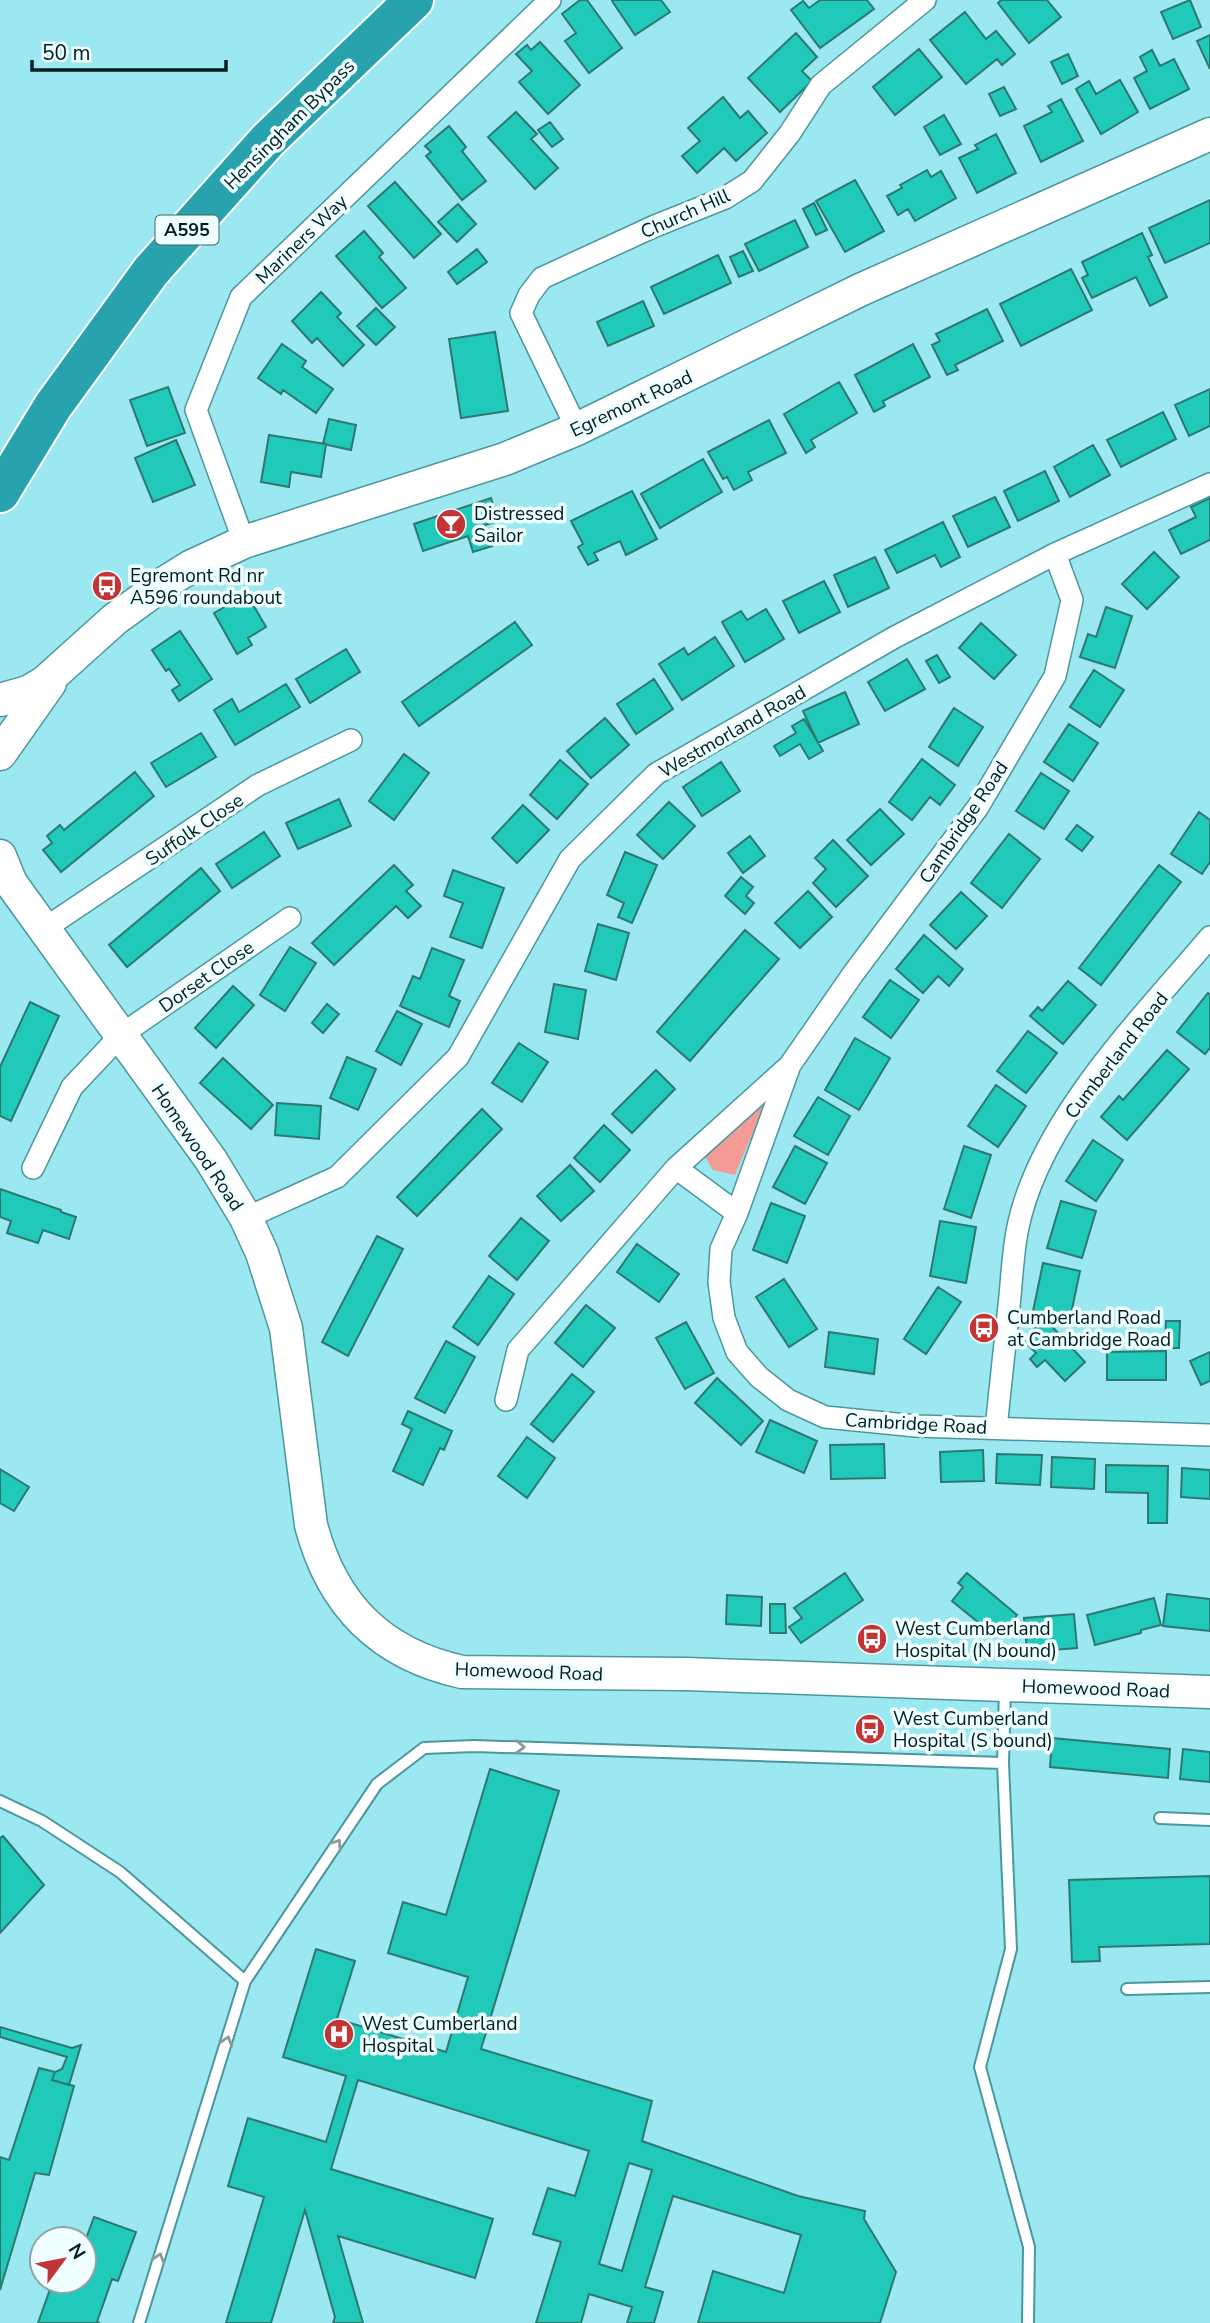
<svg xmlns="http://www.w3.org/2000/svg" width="1210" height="2323" viewBox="0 0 1210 2323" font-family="'Nunito Sans',sans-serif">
  <rect width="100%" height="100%" fill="#9ce8f1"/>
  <!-- green -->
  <path fill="#f39c96" d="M766 1101 735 1175 713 1170 705 1157Z"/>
  <!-- building -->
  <path fill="#20c9b9" stroke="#2c7970" stroke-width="2" fill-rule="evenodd" d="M580 0H587L622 48 589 73 565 41 576 33 562 14Z
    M614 0H661L670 12 635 35 612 1Z
    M820 0H867L874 9 820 48 791 10 803 1 809 8Z
    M1001 0H1047L1061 17 1029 43 998 3Z
    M1190 0 1201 27 1173 39 1161 12Z
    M965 12 986 39 996 31 1015 54 1002 65 997 59 966 84 930 40Z
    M796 33 817 57 802 71 812 81 780 112 748 78Z
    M1210 35V69L1197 41Z
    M540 42 580 85 548 114 519 82 532 71 516 54 527 45 531 50Z
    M919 49 942 77 895 115 873 87Z
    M1152 50 1160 66 1174 59 1189 89 1150 109 1134 78 1147 71 1140 57Z
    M1068 54 1078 76 1062 84 1051 62Z
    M1120 80 1138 112 1101 134 1076 89 1089 81 1096 94Z
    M1004 87 1016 109 1000 116 989 94Z
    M723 97 740 118 748 111 767 133 736 161 724 148 697 173 682 156 700 141 688 128Z
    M1061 99 1083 141 1041 162 1024 126 1052 112 1048 106Z
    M516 112 537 134 531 139 558 168 535 189 488 137Z
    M944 115 961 144 940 155 924 127Z
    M550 122 563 139 552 147 538 130Z
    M449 126 466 147 462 151 486 181 462 200 426 156 431 152 425 146Z
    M996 134 1016 173 977 193 959 158 978 149 975 145Z
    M927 170 931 177 941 171 956 198 915 221 908 209 898 215 887 196 902 188 900 185Z
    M855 180 884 231 845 252 816 201Z
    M395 182 441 234 414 258 368 206Z
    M1210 200V243L1165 263 1149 228Z
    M814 203 827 230 816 235 803 209Z
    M458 204 476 224 457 242 438 222Z
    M795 220 808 247 759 271 745 244Z
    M364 231 383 253 379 257 406 288 382 308 336 256Z
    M1142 233 1152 255 1148 257 1167 297 1150 306 1136 277 1092 298 1082 278 1088 275 1082 262Z
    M477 249 487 262 457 284 448 272Z
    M743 251 753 271 739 277 730 257Z
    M718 255 731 283 664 314 651 287Z
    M1071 269 1092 310 1021 346 1000 304Z
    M321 292 341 313 337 317 364 345 343 366 317 338 312 343 292 321Z
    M643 301 654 326 608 346 597 322Z
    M376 308 395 327 376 345 357 326Z
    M987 309 1003 341 955 365 958 370 947 375 932 345 940 341 936 334Z
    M495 332 508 411 461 418 449 339Z
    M282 344 306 361 302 367 333 389 316 413 283 390 281 394 258 378Z
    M913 344 930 377 883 401 885 406 874 412 855 375Z
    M839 382 857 413 811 440 815 447 806 453 784 414Z
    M168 387 185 433 147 446 130 400Z
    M1210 389V426L1189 436 1175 405Z
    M1163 412 1176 439 1121 467 1107 440Z
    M329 419 356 425 351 450 323 444Z
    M769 420 786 453 748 472 752 480 734 490 727 477 723 479 708 452Z
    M269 435 326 444 321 477 291 472 289 487 261 482Z
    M176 440 195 485 153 502 135 458Z
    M1093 445 1110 475 1070 497 1054 467Z
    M703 459 722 492 660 528 641 494Z
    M1045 471 1059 501 1018 521 1004 491Z
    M632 491 657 539 626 555 620 541 594 553 598 560 588 565 578 547 583 544 571 521Z
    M995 497 1010 527 968 547 953 516Z
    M491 498 499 521 485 525 492 546 473 552 468 536 423 551 414 524Z
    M1210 498V540L1181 554 1169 530 1196 517 1191 507Z
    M943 522 960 557 941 567 935 555 897 573 885 550Z
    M1154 552 1179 577 1147 609 1122 584Z
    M875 557 889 588 848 607 834 575Z
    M824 581 840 612 799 633 783 601Z
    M247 594 266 627 248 638 252 645 237 654 214 613Z
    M1106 607 1132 616 1115 668 1080 657 1088 634 1096 637Z
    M766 609 784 639 745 662 722 622 741 611 747 620Z
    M515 622 532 645 419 726 402 702Z
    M981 623 1016 655 994 679 959 648Z
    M180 631 212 679 179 701 172 690 180 685 169 669 166 671 152 650Z
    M715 637 734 666 682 700 659 664 684 648 688 655Z
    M346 649 360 672 310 703 296 679Z
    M937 655 950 677 939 683 926 661Z
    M907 659 925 689 885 711 868 682Z
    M1094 670 1124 690 1100 727 1070 707Z
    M654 679 673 709 636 734 617 704Z
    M286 684 300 707 235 745 214 710 232 699 239 712Z
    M845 692 859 724 818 743 803 711Z
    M954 708 983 727 958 766 929 747Z
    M605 718 629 745 591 778 567 751Z
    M804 719 823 751 809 759 800 744 780 756 774 746 796 733 792 726Z
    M1069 724 1098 743 1073 781 1044 762Z
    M201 733 216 757 166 787 151 763Z
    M404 754 429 773 394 820 369 801Z
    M922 759 955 785 940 805 930 797 912 820 889 802Z
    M560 760 588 784 557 819 530 795Z
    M721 762 740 791 702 816 683 787Z
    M135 772 154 796 61 872 43 850 52 843 47 836 60 825 64 830Z
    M1041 773 1069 791 1044 829 1016 811Z
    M339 799 351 826 298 849 286 823Z
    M669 802 695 826 663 859 637 835Z
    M523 805 549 830 517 863 492 838Z
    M880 809 904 834 871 865 847 840Z
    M1199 812 1210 820V862L1202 874 1171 854Z
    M1077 825 1093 837 1082 851 1066 839Z
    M264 832 280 856 232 888 216 864Z
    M1009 834 1040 859 1002 908 971 883Z
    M750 836 765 856 743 873 728 853Z
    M833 840 868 876 836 907 813 883 826 869 815 858Z
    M625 852 657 865 632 923 618 917 624 903 607 895Z
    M394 865 413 885 406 891 421 906 408 918 396 906 334 965 312 943Z
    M1159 865 1181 882 1101 985 1079 968Z
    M201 868 220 891 127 967 109 945Z
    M453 870 504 888 482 948 450 937 463 903 444 896Z
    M741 877 753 887 746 896 754 903 745 914 725 896Z
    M808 891 832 917 800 948 775 923Z
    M961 892 987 916 956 949 930 925Z
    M598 924 629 933 616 980 585 971Z
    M745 930 779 959 690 1061 657 1032Z
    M924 935 963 969 949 986 938 976 923 993 896 969Z
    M290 947 316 963 285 1011 260 995Z
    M432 948 464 960 449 996 460 1001 449 1027 400 1006 413 976 420 979Z
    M890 980 919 1000 891 1038 863 1017Z
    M1068 981 1096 1005 1063 1044 1030 1016 1038 1007 1042 1011Z
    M554 984 586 990 578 1039 545 1032Z
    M233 986 254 1005 216 1048 195 1028Z
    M1208 993 1210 995V1048L1205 1054 1177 1032Z
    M30 1002 59 1016 11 1121 0 1116V1067Z
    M327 1004 339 1014 323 1033 312 1023Z
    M397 1011 422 1024 401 1065 376 1051Z
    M1028 1031 1057 1053 1026 1093 997 1071Z
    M855 1038 890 1058 859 1110 825 1090Z
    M519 1043 548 1062 522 1102 492 1083Z
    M1167 1050 1189 1069 1127 1140 1101 1117 1119 1096 1123 1100Z
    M347 1057 376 1069 358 1110 330 1098Z
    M223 1058 273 1105 251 1129 200 1083Z
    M656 1070 675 1089 632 1133 612 1114Z
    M996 1085 1026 1106 998 1147 968 1126Z
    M818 1097 850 1116 828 1155 794 1136Z
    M277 1103 321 1106 319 1139 275 1135Z
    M482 1109 502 1129 417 1216 397 1197Z
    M604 1125 630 1150 600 1182 574 1158Z
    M1093 1140 1123 1160 1096 1201 1066 1181Z
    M795 1146 827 1163 805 1204 773 1187Z
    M964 1146 991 1155 971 1218 944 1209Z
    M570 1165 594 1191 561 1221 537 1196Z
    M0 1189 61 1210V1212L76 1217 69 1239 43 1230 38 1243 7 1233 11 1221 0 1217Z
    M1061 1201 1096 1211 1082 1258 1047 1248Z
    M771 1203 805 1216 787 1263 753 1250Z
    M521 1218 549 1241 517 1280 489 1256Z
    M940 1221 976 1227 966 1283 930 1276Z
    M377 1236 403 1249 348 1356 322 1342Z
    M637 1244 679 1274 659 1302 617 1272Z
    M1043 1263 1080 1271 1070 1319 1033 1311Z
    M489 1276 514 1294 478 1345 453 1327Z
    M784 1279 817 1329 789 1347 756 1297Z
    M938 1287 961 1302 926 1354 904 1339Z
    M586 1305 615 1328 583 1367 555 1343Z
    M1045 1319 1085 1362 1065 1381 1045 1360 1037 1367 1030 1359 1036 1353 1023 1340Z
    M1166 1321H1180L1179 1348H1165Z
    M686 1322 714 1373 685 1389 656 1338Z
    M829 1332 878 1339 874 1374 825 1367Z
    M446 1341 475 1357 445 1413 415 1398Z
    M1166 1351V1380H1107V1352Z
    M1210 1352V1381L1201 1385 1190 1361Z
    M572 1374 594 1392 553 1442 531 1424Z
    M717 1378 763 1421 741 1445 695 1403Z
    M408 1411 452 1431 444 1450 440 1448 423 1485 393 1471 412 1429 402 1424Z
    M770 1420 817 1441 804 1473 756 1452Z
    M527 1437 555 1458 527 1498 498 1476Z
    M884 1444 885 1478 831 1479 830 1445Z
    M983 1450 984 1481 941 1482 940 1452Z
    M997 1454 1042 1455 1040 1485 996 1483Z
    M1052 1457 1095 1459 1094 1489 1051 1487Z
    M1106 1465 1168 1466 1167 1523H1148V1493L1106 1492Z
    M1182 1468 1210 1470V1499L1181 1497Z
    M0 1469 29 1487 14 1511 0 1503Z
    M845 1573 863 1600 801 1643 789 1627 802 1618 794 1608Z
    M967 1573 1017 1615 1009 1625 1006 1623 995 1636 952 1601 963 1587 958 1583Z
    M1167 1594 1210 1599V1631L1163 1626Z
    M727 1595 762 1597 761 1626 726 1624Z
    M1154 1598 1161 1625 1141 1630V1633L1095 1645 1087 1615Z
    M770 1604H785L786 1633H770Z
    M1074 1614 1077 1648 1027 1652 1024 1618Z
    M1052 1738 1170 1749 1168 1778 1050 1767Z
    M1183 1749 1210 1752V1782L1180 1779Z
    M490 1769 559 1791 481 2049 652 2101 642 2141 798 2196 865 2211 864 2219 896 2272 880 2323H698L713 2271 784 2293 801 2235 673 2196 645 2287 663 2292 654 2323H627L632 2307 589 2294 581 2323H536L561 2242 533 2234 548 2188 575 2196 589 2151 358 2080 331 2169 493 2219 475 2278 338 2236 363 2323H333L335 2317 305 2210 271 2323H226L264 2197 228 2186 248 2118 326 2142 346 2076 283 2057 316 1949 355 1961 337 2019 446 2052 468 1977 388 1953 403 1902 446 1915ZM629 2163 652 2170 622 2271 599 2264Z
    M3 1836 44 1885 0 1933V1838Z
    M1210 1876V1944L1099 1947 1100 1961 1072 1962 1069 1880Z
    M0 2027 72 2048 81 2045 69 2085 52 2080 55 2072 62 2069 67 2057 0 2037Z
    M39 2068 55 2072 52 2080 74 2086 49 2175 35 2173 0 2290V2157L9 2160Z
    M94 2217 136 2232 118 2281 112 2279 97 2322 100 2323H38L53 2281H84V2244Z"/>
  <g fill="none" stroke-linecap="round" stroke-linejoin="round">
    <!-- lane casing -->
    <g stroke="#4b979f" stroke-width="14">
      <path id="lane" d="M1003 1763 1005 1688
        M0 1801 42 1821 120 1872 245 1981
        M1160 1818 1210 1820
        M1127 1989 1210 1987
        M139 2323 245 1981 377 1784 424 1748 474 1746 1003 1763 1011 1949 980 2067 1029 2247 1028 2323"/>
    </g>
    <!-- street casing -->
    <g stroke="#4b979f" stroke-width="24">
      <path id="street" d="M577 429 521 313 529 295 542 278 655 226 725 198 752 181 790 133 821 85 925 0
        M244 542 196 410 241 297 550 0
        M1055 554 1072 600 1055 676 978 807 853 974 790 1065 737 1213 721 1249 719 1282 724 1318 737 1352 759 1377 788 1400 825 1417 916 1426 1210 1435
        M44 929 258 785 351 740
        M33 1168 72 1087 121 1035 290 918
        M676 1168 737 1213
        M246 1218 337 1177 458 1057 570 859 656 774 895 637 1055 554 1210 484
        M506 1400 518 1350 676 1168 788 1067
        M996 1428C1001 1384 1005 1340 1010 1296 1012 1275 1013 1253 1017 1232 1037 1123 1140 1020 1210 937"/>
    </g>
    <!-- secondary casing -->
    <g stroke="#4b979f" stroke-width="35">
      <path id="secondary" d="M0 700 28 692 45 682 115 619 166 582 192 566 244 542 505 459 577 429 860 290 1210 134
        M0 754 50 683
        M0 856 11 883 211 1160 246 1218 262 1253 286 1328 311 1525C332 1605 380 1654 462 1672L686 1674 1210 1692"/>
    </g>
    <!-- highway casing -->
    <g stroke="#fff" stroke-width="42">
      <path id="highway" d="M0 493 53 406 151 271 268 140 414 0"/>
    </g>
    <!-- lane -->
    <use href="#lane" stroke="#fff" stroke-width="10"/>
    <!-- street -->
    <use href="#street" stroke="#fff" stroke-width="21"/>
    <!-- secondary -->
    <use href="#secondary" stroke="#fff" stroke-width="32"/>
    <!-- highway -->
    <use href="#highway" stroke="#28a2ad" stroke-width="38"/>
  </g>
  <!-- one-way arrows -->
  <defs><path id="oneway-chevron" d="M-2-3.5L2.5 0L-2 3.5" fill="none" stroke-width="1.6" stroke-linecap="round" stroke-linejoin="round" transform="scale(1.75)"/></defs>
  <g stroke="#8c999b">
    <use href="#oneway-chevron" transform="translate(520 1747) rotate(2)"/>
    <use href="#oneway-chevron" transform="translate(337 1844) rotate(-56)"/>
    <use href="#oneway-chevron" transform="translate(227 2041) rotate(-73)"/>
    <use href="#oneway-chevron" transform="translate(159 2258) rotate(-73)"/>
  </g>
  <!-- icons -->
  <defs>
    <g id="bar-disc" transform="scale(1.575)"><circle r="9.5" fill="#c33437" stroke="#effeff"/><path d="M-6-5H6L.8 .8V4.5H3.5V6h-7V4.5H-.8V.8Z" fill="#fff"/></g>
    <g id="bus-disc" transform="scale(1.575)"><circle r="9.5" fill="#c33437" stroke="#effeff"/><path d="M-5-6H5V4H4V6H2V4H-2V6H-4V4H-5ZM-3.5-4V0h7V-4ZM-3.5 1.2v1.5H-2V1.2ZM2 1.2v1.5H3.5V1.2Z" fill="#fff"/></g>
    <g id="hospital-disc" transform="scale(1.575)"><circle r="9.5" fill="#c33437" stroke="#effeff"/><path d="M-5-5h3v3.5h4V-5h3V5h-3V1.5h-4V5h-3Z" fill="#fff"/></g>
  </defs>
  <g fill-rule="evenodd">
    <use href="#bar-disc" x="451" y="524"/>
    <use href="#bus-disc" x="107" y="586"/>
    <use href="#bus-disc" x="984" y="1328"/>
    <use href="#bus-disc" x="872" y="1639"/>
    <use href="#bus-disc" x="870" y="1729"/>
    <use href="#hospital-disc" x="339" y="2034"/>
  </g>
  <g text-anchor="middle" stroke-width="7" stroke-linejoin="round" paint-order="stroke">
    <!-- shield labels -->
    <rect fill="#effeff" stroke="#486063" stroke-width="2" x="155.5" y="215.5" width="63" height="29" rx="5"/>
    <g font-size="18" font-weight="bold" fill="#001d20">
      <text x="187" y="236">A595</text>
    </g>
    <!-- street labels -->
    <g font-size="19" fill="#001d20" stroke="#effeff">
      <text transform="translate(289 124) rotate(-45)" y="7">Hensingham Bypass</text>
      <text transform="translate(685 213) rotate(-24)" y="7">Church Hill</text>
      <text transform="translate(301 239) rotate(-44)" y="7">Mariners Way</text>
      <text transform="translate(631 403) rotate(-25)" y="7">Egremont Road</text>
      <text transform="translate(732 731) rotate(-30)" y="7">Westmorland Road</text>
      <text transform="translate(963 822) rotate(-56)" y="7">Cambridge Road</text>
      <text transform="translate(194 829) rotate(-34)" y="7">Suffolk Close</text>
      <text transform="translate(206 976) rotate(-35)" y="7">Dorset Close</text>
      <text transform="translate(1116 1055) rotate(-52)" y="7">Cumberland Road</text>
      <text transform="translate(198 1147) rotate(56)" y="7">Homewood Road</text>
      <text transform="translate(916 1423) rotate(3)" y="7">Cambridge Road</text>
      <text transform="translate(529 1671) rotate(2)" y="7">Homewood Road</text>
      <text transform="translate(1096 1688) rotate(2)" y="7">Homewood Road</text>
    </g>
    <!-- poi labels -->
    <g font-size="19" fill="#001d20" stroke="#effeff" text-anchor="start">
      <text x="474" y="520">Distressed<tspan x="474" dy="22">Sailor</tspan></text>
      <text x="130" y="582">Egremont Rd nr<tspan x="130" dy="22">A596 roundabout</tspan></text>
      <text x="1007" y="1324">Cumberland Road<tspan x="1007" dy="22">at Cambridge Road</tspan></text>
      <text x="895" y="1635">West Cumberland<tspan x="895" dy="22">Hospital (N bound)</tspan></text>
      <text x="893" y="1725">West Cumberland<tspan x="893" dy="22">Hospital (S bound)</tspan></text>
      <text x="362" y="2030">West Cumberland<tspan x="362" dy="22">Hospital</tspan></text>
    </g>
  </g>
  <!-- north arrow -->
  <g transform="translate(63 2260) rotate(58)"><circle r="33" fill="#effeff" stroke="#8fa4a6" stroke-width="2"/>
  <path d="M0-5L12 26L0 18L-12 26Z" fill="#c33437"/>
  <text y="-10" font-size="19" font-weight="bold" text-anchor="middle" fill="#001d20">N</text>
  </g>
  <!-- scale -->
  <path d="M32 60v10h194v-10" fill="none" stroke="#001d20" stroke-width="3.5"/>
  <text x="42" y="60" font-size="21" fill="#001d20" stroke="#effeff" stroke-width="5" paint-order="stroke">50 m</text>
</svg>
